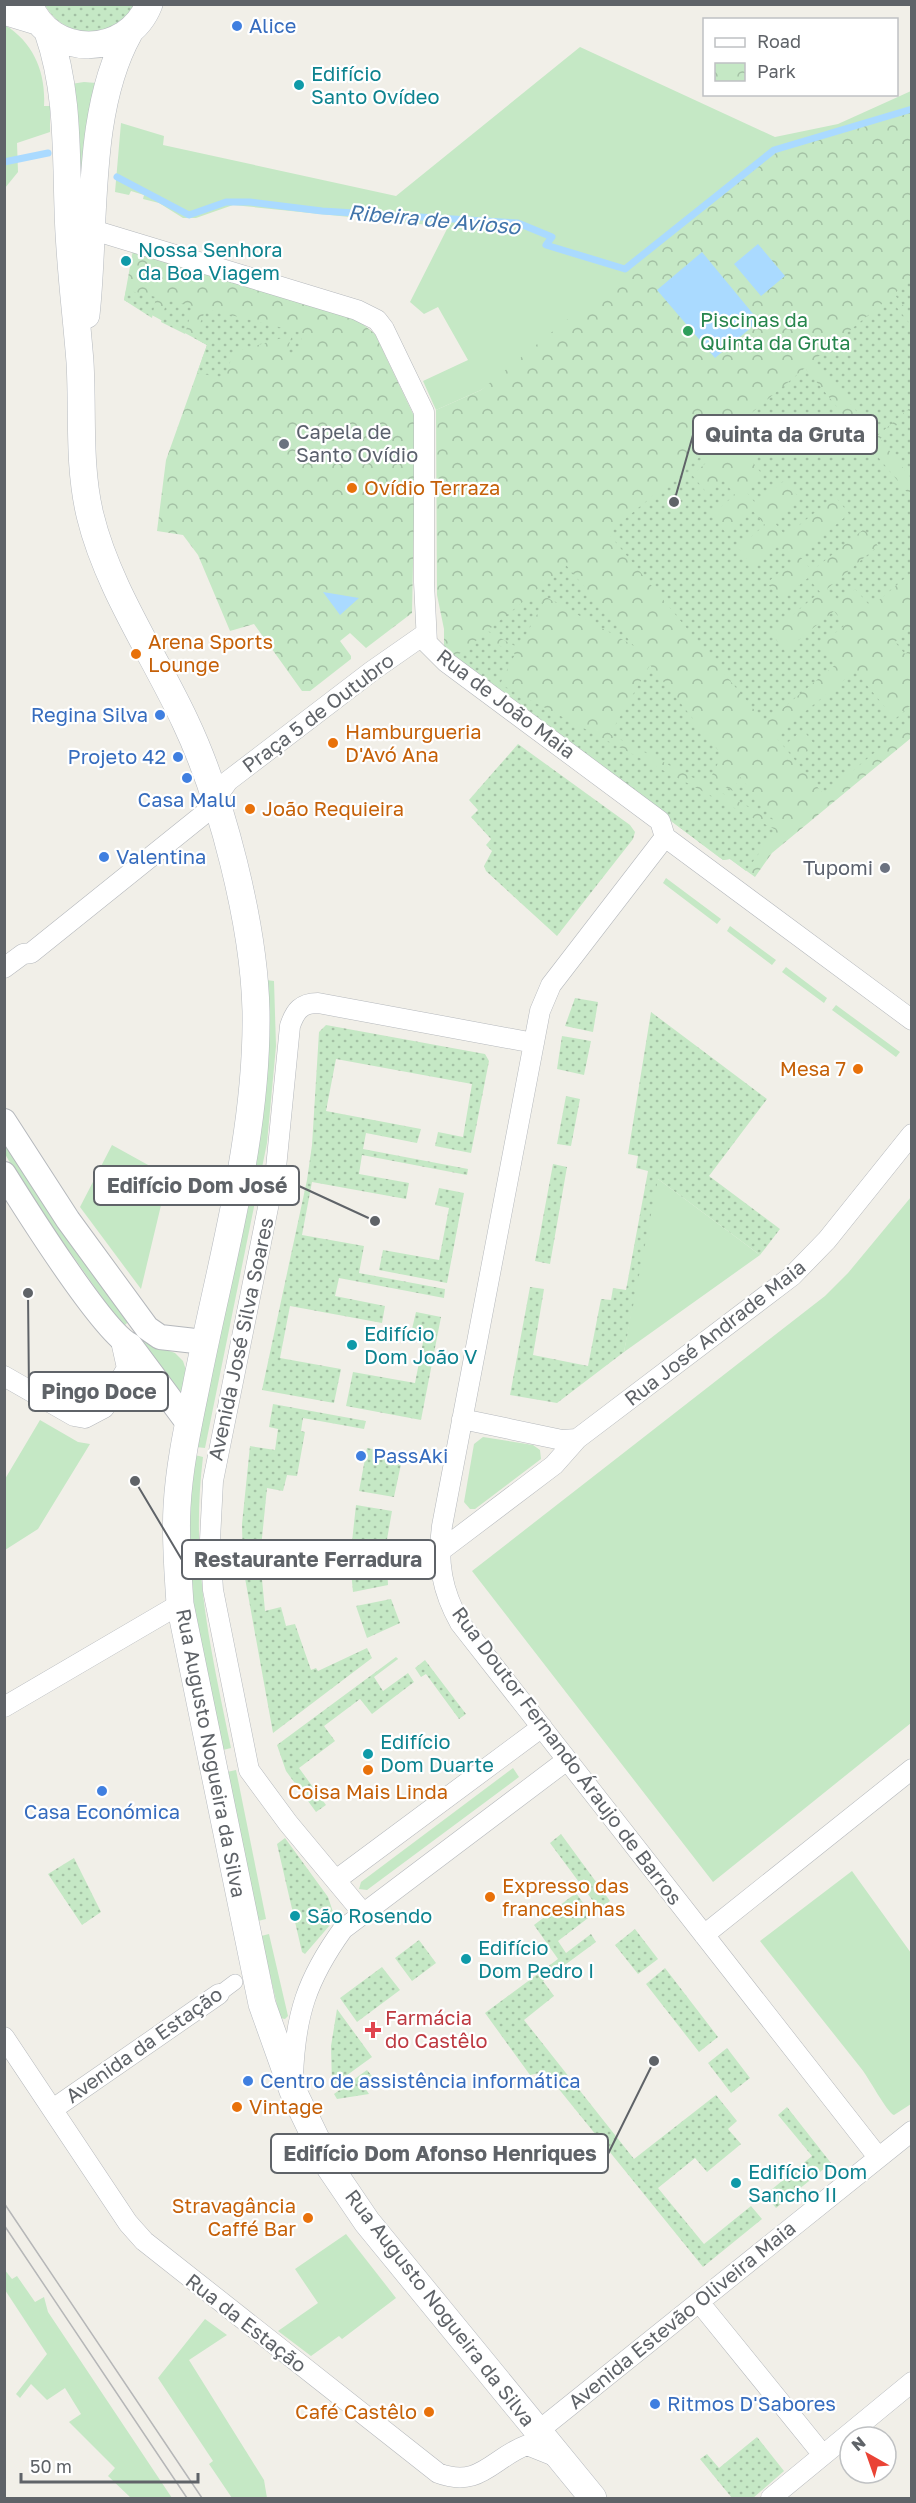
<svg xmlns="http://www.w3.org/2000/svg" width="916" height="2503" viewBox="0 0 916 2503" font-family="'Golos Text',sans-serif">
  <defs>
    <pattern id="park-crowns" width="20" height="18" patternUnits="userSpaceOnUse" patternTransform="scale(1.5)"><rect width="20" height="18" fill="#c5e8c5"/><path d="M2 6a3 3 0 1 1 6 0M12 15a3 3 0 1 1 6 0" fill="none" stroke="#a3c0a4"/></pattern>
    <pattern id="garden-dots" width="8" height="8" patternUnits="userSpaceOnUse" patternTransform="scale(1.5)"><rect width="8" height="8" fill="#c5e8c5"/><path d="M2 2h.1M6 6h.1" fill="none" stroke="#a3c0a4" stroke-width="1.8" stroke-linecap="round"/></pattern>
  </defs>
  <rect width="100%" height="100%" fill="#f1efe8"/>
  <!-- grass -->
  <path fill="#c5e8c5" d="M5 25C34 43 46 73 44 106H50V132L17 143 18 172 5 188Z
    M580 47 775 137 838 124 911 91V116L481 390 436 410 423 381 468 360 438 307 424 314 410 302 448 227 233 205 196 218H183L159 203 143 199 144 195 131 191 129 195 115 192 121 123 164 136 163 145 396 196Z
    M84 82 96 83 80 233 71 84Z
    M666 878 721 919 717 924 663 883Z
    M730 926 776 960 772 965 727 931Z
    M786 967 827 998 824 1003 782 972Z
    M266 980 274 981 276 1046 267 1143 205 1448 196 1447Z
    M836 1005 900 1052 896 1057 832 1010Z
    M5 1142 129 1321 123 1327 26 1190 5 1154Z
    M112 1145 168 1176 141 1289 80 1207Z
    M658 1179 760 1255 624 1352 655 1181Z
    M911 1197V1723L713 1882 472 1571 825 1296 848 1273Z
    M136 1331 150 1344 175 1353 183 1361 186 1370 180 1401 129 1335Z
    M40 1420 78 1442 90 1444 38 1529 5 1550V1479Z
    M483 1437 533 1445 540 1450 541 1459 475 1509H470L464 1502 474 1444Z
    M195 1455 203 1457C190 1564 210 1644 231 1748L223 1750 193 1602 189 1517Z
    M513 1768 519 1777 367 1890 359 1889 361 1882Z
    M236 1770 266 1919 258 1921 227 1772Z
    M852 1871 911 1953V2104L894 2115C887 2113 868 2076 860 2067L760 1941Z
    M269 1934 288 2016 285 2019 280 2018 261 1936Z
    M346 2234 396 2298 342 2339 339 2336 311 2356 278 2331 318 2303 295 2269Z
    M4 2269 12 2279 17 2276 35 2302 44 2297 48 2312 172 2498H131L108 2476 115 2468 69 2422 81 2414 65 2388 47 2400 31 2384 20 2398 16 2394 47 2354 5 2290Z
    M205 2319 227 2335 189 2360 264 2480 267 2498H232L209 2464 213 2461 158 2378Z"/>
  <!-- park -->
  <path fill="url(#park-crowns)" d="M911 109V738L772 853 755 877 730 859 723 860 454 658 444 648V629L437 595 436 410 481 390 774 150Z
    M133 250 354 317 375 334 416 420 412 613 366 648 350 633 340 641 351 656V659L310 691H302L254 624 230 631 198 555 183 535 157 531 166 460 207 345 124 300Z"/>
  <!-- garden -->
  <path fill="url(#garden-dots)" fill-rule="evenodd" d="M45 5H135C114 39 65 41 45 5Z
    M911 279V315L894 294Z
    M126 290 156 297 152 318 124 300Z
    M889 298 911 325V407L877 436 814 360Z
    M167 300 193 306 185 334 161 322Z
    M206 309 299 332 302 336 300 349 295 354 286 355 292 335 234 352 224 378 197 373 207 345 194 338Z
    M805 368 911 497V573L871 607 855 589 838 603 827 589 878 546 864 529 812 571 799 555 849 514 835 496 786 536 774 522 800 499 785 480 756 504 744 489 762 474 734 440 718 453 712 446ZM777 415 796 439 781 451 762 428Z
    M911 413V478L880 439Z
    M702 455 707 462 692 475 707 493 723 480 735 495 711 515 726 533 753 511 765 525 738 548 753 566 779 545 792 561 767 583 781 600 808 578 820 592 771 633 785 651 834 611 845 625 819 646 835 665 765 723 608 533Z
    M566 565 634 646 535 591Z
    M530 596 543 603 519 648 487 631Z
    M911 628V649L905 654 895 642Z
    M482 636 515 654 500 684 776 830 746 871 730 859 723 860 454 658Z
    M650 665 722 755 710 779 733 791 740 777 777 822 610 734Z
    M855 671 895 719 911 705V722L824 795 775 736ZM803 730 815 745 801 757 788 742Z
    M518 744 630 825 635 832 633 839 557 936 486 871 484 866 492 851 486 845 491 839 471 817 478 810 469 800Z
    M575 998 598 1002 593 1032 565 1026Z
    M651 1012 767 1099 709 1176 780 1229 760 1255 658 1179 624 1352 557 1403 510 1395 530 1287 544 1289 533 1355 588 1366 601 1299 611 1300 613 1288 626 1290 648 1171 636 1168 638 1156 628 1154Z
    M326 1025 485 1054 489 1061 471 1153 435 1146 438 1132 463 1137 472 1084 336 1059 326 1111 421 1129 417 1143 366 1133 363 1149 468 1169 467 1175 362 1155 359 1174 409 1183 406 1199 312 1182 302 1235 364 1246 359 1273 445 1289 444 1298 339 1278 335 1296 385 1306 382 1323 290 1306 280 1358 341 1369 334 1403 262 1390 307 1180 312 1145 319 1032Z
    M562 1036 591 1041 584 1075 557 1069Z
    M566 1096 580 1099 571 1146 557 1144Z
    M553 1164 567 1167 550 1264 535 1261Z
    M439 1188 464 1193 447 1283 379 1270 383 1250 439 1260 449 1208 435 1205Z
    M416 1312 441 1317 421 1420 346 1406 353 1372 415 1383 425 1332 412 1329Z
    M273 1404 366 1421 364 1429 303 1418 301 1431 305 1432 297 1476 287 1475 283 1491 267 1488 260 1558 265 1611 281 1607 286 1626 295 1624 311 1670 316 1668 318 1671 367 1648 372 1658 273 1733 243 1567 242 1524 250 1446 275 1450 278 1429 269 1427Z
    M367 1448 403 1455 394 1497 359 1491Z
    M356 1505 392 1511 386 1545 388 1585 353 1592 350 1560Z
    M391 1599 400 1623 367 1638 356 1606Z
    M396 1657 398 1659 374 1677 383 1691 408 1673 414 1682 372 1714 360 1699 324 1726 335 1741 299 1768 326 1805 316 1812 286 1771 277 1745Z
    M425 1660 466 1714 459 1719 426 1674 421 1677 415 1668Z
    M561 1834 610 1901 599 1909 550 1843Z
    M285 1838 328 1897 333 1912 330 1925 305 1954 302 1952 277 1844Z
    M74 1858 101 1912 82 1925 48 1874Z
    M576 1893 592 1915 558 1941 566 1953 591 1934 596 1942 543 1981 554 1996 524 2020 634 2159 716 2095 737 2121 728 2129 741 2144 707 2172 695 2158 658 2188 704 2244 751 2206 762 2219 703 2267 545 2072 530 2075 485 2013 558 1959 534 1925Z
    M635 1929 658 1959 638 1974 615 1945Z
    M419 1940 436 1963 412 1981 395 1958Z
    M382 1967 400 1990 357 2022 340 1998Z
    M665 1968 718 2037 699 2052 646 1984Z
    M337 2009 372 2057 332 2086 331 2046Z
    M727 2048 750 2078 731 2093 708 2063Z
    M367 2070 376 2081 365 2088 369 2094 337 2099 334 2094Z
    M787 2107 831 2163 776 2208 765 2195 812 2156 778 2115Z
    M757 2437 784 2471 753 2498H732L700 2459 707 2454 719 2468Z"/>
  <!-- water -->
  <path fill="#aadaff" d="M758 244 785 276 761 296 734 264Z
    M702 252 759 321 715 358 657 290Z
    M323 592 359 598 340 615Z"/>
  <g fill="none" stroke-linecap="round" stroke-linejoin="round">
    <!-- stream -->
    <path stroke="#aadaff" stroke-width="7" d="M4 162 48 153
      M117 177 189 215 226 202H250L322 211 518 223 552 237 546 245 625 269 774 150 912 109"/>
    <!-- pedestrian casing -->
    <g stroke="#b5b8bc" stroke-width="16">
      <path id="pedestrian" d="M219 1994 235 1982"/>
    </g>
    <!-- minor casing -->
    <g stroke="#b5b8bc" stroke-width="21">
      <path id="minor" d="M93 230 357 310 377 320 384 329 424 412V582L427 643 446 662 660 821 665 837 912 1020
        M665 837 551 985 540 1011 442 1526C437 1563 442 1591 460 1623L878 2157
        M4 968 23 954 31 953 204 814 228 781 372 671 425 634
        M4 1376 74 1416 85 1418 104 1408 127 1368 121 1341
        M462 1419 562 1440 577 1439
        M439 1552 554 1465 577 1439 792 1276 827 1240 912 1134
        M4 1707 180 1604
        M336 1880 542 1727
        M362 1912 288 1823 249 1770 213 1590 210 1540 213 1481 276 1168 290 1026C295 1011 301 1003 318 1003L534 1043
        M704 1935 912 1769
        M4 2037 128 2223 144 2241 438 2473C480 2489 492 2458 527 2445L557 2457
        M293 2077C295 2015 307 1979 343 1929L567 1760
        M53 2109 219 1994
        M699 2302 823 2455
        M537 2432 912 2131
        M771 2498 912 2382"/>
    </g>
    <!-- tertiary casing -->
    <g stroke="#b5b8bc" stroke-width="26">
      <path id="tertiary" d="M4 1121 68 1220 147 1328 160 1337 204 1342
        M4 1174C24 1206 103 1332 130 1345L188 1423"/>
    </g>
    <!-- secondary casing -->
    <g stroke="#b6babf" stroke-width="28">
      <path id="secondary" d="M29 4C50 59 128 58 149 4
        M4 11 37 21
        M48 32C68 89 66 149 68 208 69 260 76 310 80 362 83 413 78 465 90 515 107 586 154 655 185 721 222 799 254 924 256 1011 258 1138 220 1263 196 1387 188 1426 179 1467 177 1507 175 1539 178 1572 180 1604L262 2004 293 2091 329 2166 367 2222 593 2498
        M86 315C96 225 85 112 129 33"/>
    </g>
    <!-- pedestrian -->
    <use href="#pedestrian" stroke="#fff" stroke-width="15"/>
    <!-- minor -->
    <use href="#minor" stroke="#fff" stroke-width="20"/>
    <!-- tertiary -->
    <use href="#tertiary" stroke="#fff" stroke-width="24"/>
    <!-- secondary -->
    <use href="#secondary" stroke="#fff" stroke-width="27"/>
    <!-- tram -->
    <path stroke="#b6b7b8" stroke-width="1.5" d="M4 2203 202 2498
      M4 2225 187 2498"/>
  </g>
  <!-- markers -->
  <g fill="#3f7fe0" stroke="#fff" stroke-width="2">
    <circle cx="237" cy="26" r="6"/>
    <circle cx="160" cy="715" r="6"/>
    <circle cx="178" cy="757" r="6"/>
    <circle cx="187" cy="778" r="6"/>
    <circle cx="104" cy="857" r="6"/>
    <circle cx="361" cy="1456" r="6"/>
    <circle cx="102" cy="1791" r="6"/>
    <circle cx="248" cy="2081" r="6"/>
    <circle cx="655" cy="2404" r="6"/>
  </g>
  <g fill="#0f9aa8" stroke="#fff" stroke-width="2">
    <circle cx="299" cy="85" r="6"/>
    <circle cx="126" cy="261" r="6"/>
    <circle cx="352" cy="1345" r="6"/>
    <circle cx="368" cy="1754" r="6"/>
    <circle cx="295" cy="1916" r="6"/>
    <circle cx="466" cy="1959" r="6"/>
    <circle cx="736" cy="2183" r="6"/>
  </g>
  <circle fill="#2e9e5b" stroke="#fff" stroke-width="2" cx="688" cy="331" r="6"/>
  <g fill="#6b7280" stroke="#fff" stroke-width="2">
    <circle cx="284" cy="444" r="6"/>
    <circle cx="885" cy="868" r="6"/>
  </g>
  <g fill="#e8710a" stroke="#fff" stroke-width="2">
    <circle cx="352" cy="488" r="6"/>
    <circle cx="136" cy="654" r="6"/>
    <circle cx="333" cy="743" r="6"/>
    <circle cx="250" cy="809" r="6"/>
    <circle cx="858" cy="1069" r="6"/>
    <circle cx="368" cy="1770" r="6"/>
    <circle cx="490" cy="1897" r="6"/>
    <circle cx="237" cy="2107" r="6"/>
    <circle cx="308" cy="2218" r="6"/>
    <circle cx="429" cy="2412" r="6"/>
  </g>
  <path fill="#e0444e" stroke="#fff" stroke-width="2" d="M370 2021h6v6h6v6h-6v6h-6v-6h-6v-6h6z"/>
  <g text-anchor="middle" stroke-width="4.5" stroke-linejoin="round" paint-order="stroke">
    <!-- shop labels -->
    <g font-size="20" fill="#366cbe" stroke="#fff" text-anchor="start">
      <text x="249" y="33">Alice</text>
      <text x="148" y="722" text-anchor="end">Regina Silva</text>
      <text x="166" y="764" text-anchor="end">Projeto 42</text>
      <text x="187" y="807" text-anchor="middle">Casa Malu</text>
      <text x="116" y="864">Valentina</text>
      <text x="373" y="1463">PassAki</text>
      <text x="102" y="1819" text-anchor="middle">Casa Económica</text>
      <text x="260" y="2088">Centro de assistência informática</text>
      <text x="667" y="2411">Ritmos D'Sabores</text>
    </g>
    <!-- culture labels -->
    <g font-size="20" fill="#0d838f" stroke="#fff" text-anchor="start">
      <text x="311" y="81">Edifício<tspan x="311" dy="23">Santo Ovídeo</tspan></text>
      <text x="138" y="257">Nossa Senhora<tspan x="138" dy="23">da Boa Viagem</tspan></text>
      <text x="364" y="1341">Edifício<tspan x="364" dy="23">Dom João V</tspan></text>
      <text x="380" y="1749">Edifício<tspan x="380" dy="23">Dom Duarte</tspan></text>
      <text x="307" y="1923">São Rosendo</text>
      <text x="478" y="1955">Edifício<tspan x="478" dy="23">Dom Pedro I</tspan></text>
      <text x="748" y="2179">Edifício Dom<tspan x="748" dy="23">Sancho II</tspan></text>
    </g>
    <!-- leisure labels -->
    <g font-size="20" fill="#27864d" stroke="#fff" text-anchor="start">
      <text x="700" y="327">Piscinas da<tspan x="700" dy="23">Quinta da Gruta</tspan></text>
    </g>
    <!-- worship labels -->
    <g font-size="20" fill="#5b616d" stroke="#fff" text-anchor="start">
      <text x="296" y="439">Capela de<tspan x="296" dy="23">Santo Ovídio</tspan></text>
      <text x="873" y="875" text-anchor="end">Tupomi</text>
    </g>
    <!-- food labels -->
    <g font-size="20" fill="#c56008" stroke="#fff" text-anchor="start">
      <text x="364" y="495">Ovídio Terraza</text>
      <text x="148" y="649">Arena Sports<tspan x="148" dy="23">Lounge</tspan></text>
      <text x="345" y="739">Hamburgueria<tspan x="345" dy="23">D'Avó Ana</tspan></text>
      <text x="262" y="816">João Requieira</text>
      <text x="846" y="1076" text-anchor="end">Mesa 7</text>
      <text x="368" y="1799" text-anchor="middle">Coisa Mais Linda</text>
      <text x="502" y="1893">Expresso das<tspan x="502" dy="23">francesinhas</tspan></text>
      <text x="249" y="2114">Vintage</text>
      <text x="296" y="2213" text-anchor="end">Stravagância<tspan x="296" dy="23">Caffé Bar</tspan></text>
      <text x="417" y="2419" text-anchor="end">Café Castêlo</text>
    </g>
    <!-- street labels -->
    <g font-size="20" fill="#5f6368" stroke="#fff">
      <text transform="translate(506 704) rotate(37)" y="7">Rua de João Maia</text>
      <text transform="translate(318 713) rotate(-37)" y="7">Praça 5 de Outubro</text>
      <text transform="translate(715 1333) rotate(-38)" y="7">Rua José Andrade Maia</text>
      <text transform="translate(241 1339) rotate(-78)" y="7">Avenida José Silva Soares</text>
      <text transform="translate(211 1753) rotate(79)" y="7">Rua Augusto Nogueira da Silva</text>
      <text transform="translate(567 1756) rotate(53)" y="7">Rua Doutor Fernando Áraujo de Barros</text>
      <text transform="translate(144 2045) rotate(-35)" y="7">Avenida da Estação</text>
      <text transform="translate(440 2308) rotate(52)" y="7">Rua Augusto Nogueira da Silva</text>
      <text transform="translate(682 2315) rotate(-39)" y="7">Avenida Estevão Oliveira Maia</text>
      <text transform="translate(246 2323) rotate(38)" y="7">Rua da Estação</text>
    </g>
    <!-- health labels -->
    <g font-size="20" fill="#be3a42" stroke="#fff" text-anchor="start">
      <text x="385" y="2025">Farmácia<tspan x="385" dy="23">do Castêlo</tspan></text>
    </g>
    <!-- water labels -->
    <g font-size="21" font-style="italic" fill="#4174aa" stroke="#fff">
      <text transform="translate(434 220) rotate(5)" y="7">Ribeira de Avioso</text>
    </g>
  </g>
  <!-- callouts -->
  <path fill="none" stroke="#5f6368" stroke-width="2" d="M674 502L693 435M375 1221L299 1186M28 1293L29 1391M135 1481L182 1560M654 2061L608 2154"/>
  <g fill="#5f6368" stroke="#fff" stroke-width="2">
    <circle cx="674" cy="502" r="6"/>
    <circle cx="375" cy="1221" r="6"/>
    <circle cx="28" cy="1293" r="6"/>
    <circle cx="135" cy="1481" r="6"/>
    <circle cx="654" cy="2061" r="6"/>
  </g>
  <g fill="#fff" stroke="#5f6368" stroke-width="2">
    <rect x="693" y="415" width="184" height="39" rx="6"/>
    <rect x="94" y="1166" width="205" height="39" rx="6"/>
    <rect x="29" y="1372" width="139" height="39" rx="6"/>
    <rect x="182" y="1540" width="253" height="39" rx="6"/>
    <rect x="271" y="2134" width="337" height="39" rx="6"/>
  </g>
  <g font-size="21" text-anchor="middle" font-weight="bold" fill="#5f6368">
    <text x="785" y="442">Quinta da Gruta</text>
    <text x="197" y="1193">Edifício Dom José</text>
    <text x="99" y="1399">Pingo Doce</text>
    <text x="308" y="1567">Restaurante Ferradura</text>
    <text x="440" y="2161">Edifício Dom Afonso Henriques</text>
  </g>
  <!-- border -->
  <rect width="916" height="2503" fill="none" stroke="#5f6368" stroke-width="12"/>
  <!-- legend -->
  <rect x="703" y="18" width="195" height="78" fill="#ffffff" stroke="#bfc1c3" stroke-width="1.5"/>
  <rect x="715" y="38" width="30" height="9" fill="#ffffff" stroke="#bfc1c3" stroke-width="1.5"/>
  <text x="757" y="48" font-size="18" fill="#5f6368">Road</text>
  <rect x="715" y="63" width="30" height="18" fill="url(#park-crowns)" stroke="#bfc1c3" stroke-width="1.5"/>
  <text x="757" y="78" font-size="18" fill="#5f6368">Park</text>
  <!-- north arrow -->
  <g transform="translate(868 2455) rotate(320)"><circle r="28" fill="#ffffff" stroke="#bfc1c3" stroke-width="1.5"/>
  <path d="M0-4.5L10 22L0 15L-10 22Z" fill="#ea4335"/>
  <text y="-9" font-size="16" font-weight="bold" text-anchor="middle" fill="#5f6368">N</text>
  </g>
  <!-- scale -->
  <path d="M21 2473v9h177v-9" fill="none" stroke="#5f6368" stroke-width="3"/>
  <text x="30" y="2473" font-size="18" fill="#5f6368" stroke="#ffffff" stroke-width="4.5" paint-order="stroke">50 m</text>
</svg>
